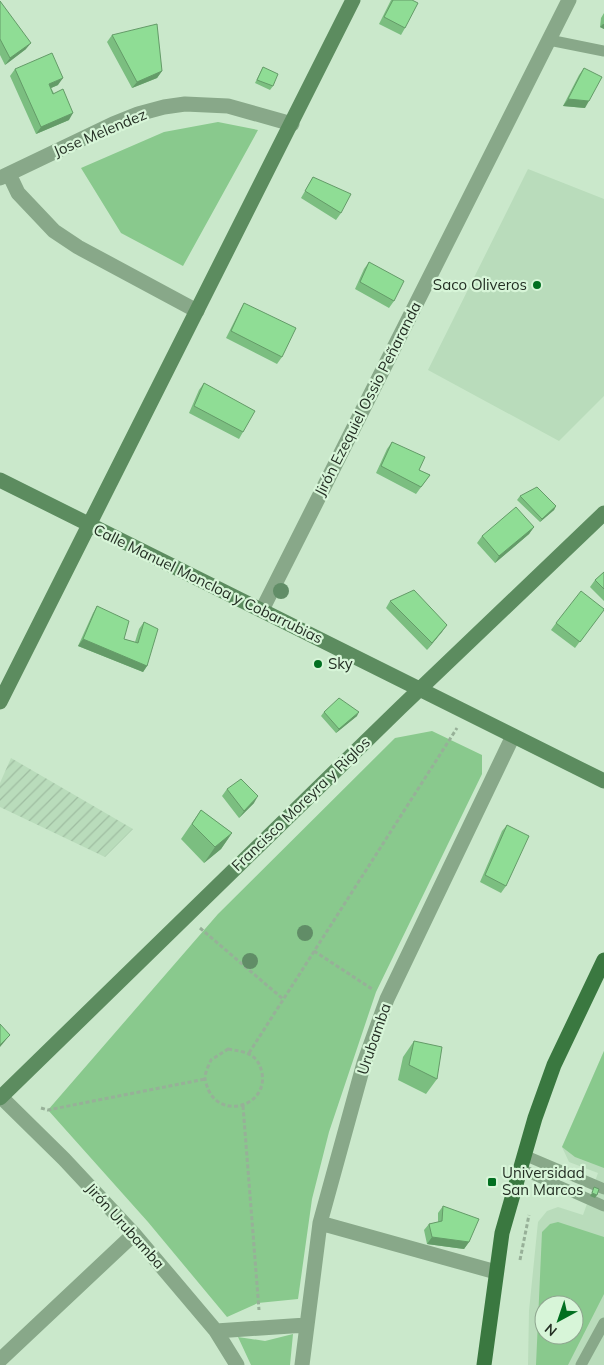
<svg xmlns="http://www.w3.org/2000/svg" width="604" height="1365" viewBox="0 0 604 1365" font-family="Mulish,sans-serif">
  <defs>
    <pattern id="industrial-furrows" width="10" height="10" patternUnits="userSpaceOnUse" patternTransform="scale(1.25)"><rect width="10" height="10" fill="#b9dcbb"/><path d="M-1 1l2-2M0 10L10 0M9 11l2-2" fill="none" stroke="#9fbda1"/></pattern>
  </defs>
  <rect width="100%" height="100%" fill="#cae8cb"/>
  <!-- built -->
  <path fill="#b9dcbb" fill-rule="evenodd" d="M528 169 604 199V396L559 441 428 370Z
    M604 1051V1365H528L529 1311 538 1222 547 1211 558 1207 583 1215 598 1173 569 1162 562 1147ZM544 1305H574V1335H544Z"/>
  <!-- industrial -->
  <path fill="url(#industrial-furrows)" d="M11 758 133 829 105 857 0 807V783Z"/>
  <!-- green -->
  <path fill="#89c98d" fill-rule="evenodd" d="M218 122 258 130 183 266 121 233 81 168 164 132Z
    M432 731 482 755V774L376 992 329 1132 312 1199 298 1299 258 1303 227 1317 148 1222 48 1110 218 914 395 738Z
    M604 1051V1168L575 1157 562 1147Z
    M558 1222 604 1237V1294L568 1365H536L542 1232 550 1224ZM544 1305H574V1335H544Z
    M293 1334 290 1365H251L238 1337 265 1341Z"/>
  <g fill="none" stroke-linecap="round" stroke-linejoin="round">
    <!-- path -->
    <path stroke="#97b098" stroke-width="3" stroke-dasharray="4 2.5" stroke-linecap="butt" d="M200 928 283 999
      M314 951 372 989
      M228 1049C245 1052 258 1053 262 1073 268 1106 221 1120 208 1089 207 1086 205 1081 205 1078 205 1072 209 1065 211 1060Z
      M249 1053 457 728
      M243 1106 259 1310
      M41 1108 48 1110 205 1079
      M520 1260 529 1215"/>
    <!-- lane -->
    <path stroke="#88a889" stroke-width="11" d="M549 40 604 51
      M524 1155 604 1189
      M521 1169 604 1206
      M581 1365 604 1323"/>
    <!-- street -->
    <path stroke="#88a889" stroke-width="15" d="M9 174 18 193 54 231 78 247 197 311
      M0 178 113 124 138 114 164 107 185 104 228 106 292 124
      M262 610 569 0
      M1 1097 64 1159 134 1234 216 1331 237 1365
      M320 1223 496 1272
      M216 1331 306 1325
      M0 1360 134 1234
      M302 1365 320 1223 364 1063 387 999 513 736"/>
    <!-- secondary -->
    <path stroke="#5c8c5f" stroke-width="15" d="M0 480 604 781
      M0 702 353 0
      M0 1098 400 708 604 513"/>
    <!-- primary -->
    <path stroke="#3a7840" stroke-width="15" d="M484 1365 502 1233 535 1118 554 1065 604 960"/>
  </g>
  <!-- trees -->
  <g fill="#618d67">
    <circle cx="281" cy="591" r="8"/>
    <circle cx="305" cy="933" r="8"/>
    <circle cx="250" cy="961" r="8"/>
  </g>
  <!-- wall -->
  <path fill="#7bbe80" d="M391 0H412L405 28 401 35 379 24Z
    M0 1 26 49 5 65 0 55Z
    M604 13V29L600 27 601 18Z
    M112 35 162 71 157 78 132 88 107 42Z
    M263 67 273 86 270 90 255 83Z
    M584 68 585 108 563 106 579 75Z
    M15 69 58 85 51 88 69 120 36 134 10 76Z
    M313 177 341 213 336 220 301 198Z
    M369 262 394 301 389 308 355 289 364 269Z
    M244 303 282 357 277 364 226 338 240 310Z
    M204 383 243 432 239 439 189 413 199 390Z
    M392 442 419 470 430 475 416 494 376 473 387 449Z
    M520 496 556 506 554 510 540 522 517 500Z
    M534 527 529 534 495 563 477 543 482 536Z
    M604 572V601L590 587 595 580Z
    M390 601 447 625 427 650 386 608Z
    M97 606 124 639 135 642 139 629 144 622 147 666 143 672 78 646 93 613Z
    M604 609 575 648 551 630 556 623Z
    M324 712 357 716 336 733 321 716Z
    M227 789 254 803 239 818 222 796Z
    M201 810 232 833 221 849 204 863 181 839Z
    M507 825 506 886 501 893 480 882 502 831Z
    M414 1041 437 1079 426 1094 398 1080 403 1057Z
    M443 1206 469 1242 464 1249 427 1244 424 1230 429 1224 438 1222V1213Z"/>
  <!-- shaded-wall -->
  <path fill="#649b68" d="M603 24H604V29L600 27Z
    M31 43 26 49 5 65 10 58Z
    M162 71 157 78 132 88 137 82Z
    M63 78 58 85 44 91 49 84Z
    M568 99 589 101 585 108 563 106Z
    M73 113 69 120 36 134 41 127Z
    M556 506 554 510 540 522 542 519Z
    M534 527 529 534 495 563 499 556Z
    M447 625 442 632 427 650 432 643Z
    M83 639 147 666 143 672 78 646Z
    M359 712 357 716 336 733 339 729Z
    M258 796 254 803 239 818 244 811Z
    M232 833 221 849 204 863 215 847Z
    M10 1035 0 1047V1045Z
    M592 1193 597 1195 595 1198 590 1196Z
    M432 1237 469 1242 464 1249 427 1244Z"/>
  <!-- building -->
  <path fill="#8fdd95" stroke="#649b68" d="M393 0H412L418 3 405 28 384 17Z
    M0 1 31 43 10 58 0 39Z
    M157 24 162 71 137 82 112 35Z
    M52 53 63 78 49 84 53 94 63 89 73 113 41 127 15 69Z
    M263 67 278 74 273 86 257 80Z
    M584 68 602 77 589 101 568 99Z
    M313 177 351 194 341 213 305 191Z
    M369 262 404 281 394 301 360 282Z
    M244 303 296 328 282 357 231 331Z
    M204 383 255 411 243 432 194 406Z
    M392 442 425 457 419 470 430 475 421 487 381 466Z
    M537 487 556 506 542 519 520 496Z
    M516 507 534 527 499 556 482 536Z
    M604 572V589L595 580Z
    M414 590 447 625 432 643 390 601Z
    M581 591 604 609V610L580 642 556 623Z
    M97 606 129 621 124 639 138 643 144 622 158 629 147 666 83 639Z
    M339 698 359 712 339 729 324 712Z
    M241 779 258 796 244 811 227 789Z
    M201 810 232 833 215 847 192 824Z
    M507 825 529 836 506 886 485 875Z
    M0 1024 10 1035 0 1045Z
    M414 1041 442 1047 437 1079 409 1065Z
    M594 1187 599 1189 597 1195 592 1193Z
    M443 1206 479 1219 469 1242 432 1237 429 1224 442 1221Z"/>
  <!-- markers -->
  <g fill="#016f20" stroke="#d7f5d8" stroke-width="2">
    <circle cx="537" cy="285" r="5"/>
    <circle cx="318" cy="664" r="5"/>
    <rect x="487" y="1177" width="10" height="10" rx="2.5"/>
  </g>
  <g text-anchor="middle" stroke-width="4.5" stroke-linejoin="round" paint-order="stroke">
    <!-- street labels -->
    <g font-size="15" fill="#242f24" stroke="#d7f5d8">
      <text transform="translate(100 133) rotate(-23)" y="5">Jose Melendez</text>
      <text transform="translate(368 399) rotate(-63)" y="5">Jirón Ezequiel Ossio Peñaranda</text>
      <text transform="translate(208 584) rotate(26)" y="5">Calle Manuel Moncloa y Cobarrubias</text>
      <text transform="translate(301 804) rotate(-44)" y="5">Francisco Moreyra y Riglos</text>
      <text transform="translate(374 1039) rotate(-71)" y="5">Urubamba</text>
      <text transform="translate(125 1226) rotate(48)" y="5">Jirón Urubamba</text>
    </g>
    <!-- poi labels -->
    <g font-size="15" fill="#242f24" stroke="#d7f5d8" text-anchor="start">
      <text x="527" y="290" text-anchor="end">Saco Oliveros</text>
      <text x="328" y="669">Sky</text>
      <text x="502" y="1178">Universidad<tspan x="502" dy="17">San Marcos</tspan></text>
    </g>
  </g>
  <!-- north arrow -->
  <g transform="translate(559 1320) rotate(220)"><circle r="24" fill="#d7f5d8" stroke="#8fa690"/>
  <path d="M0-4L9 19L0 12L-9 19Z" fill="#016f20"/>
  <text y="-8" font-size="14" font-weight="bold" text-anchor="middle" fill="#242f24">N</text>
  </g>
</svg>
